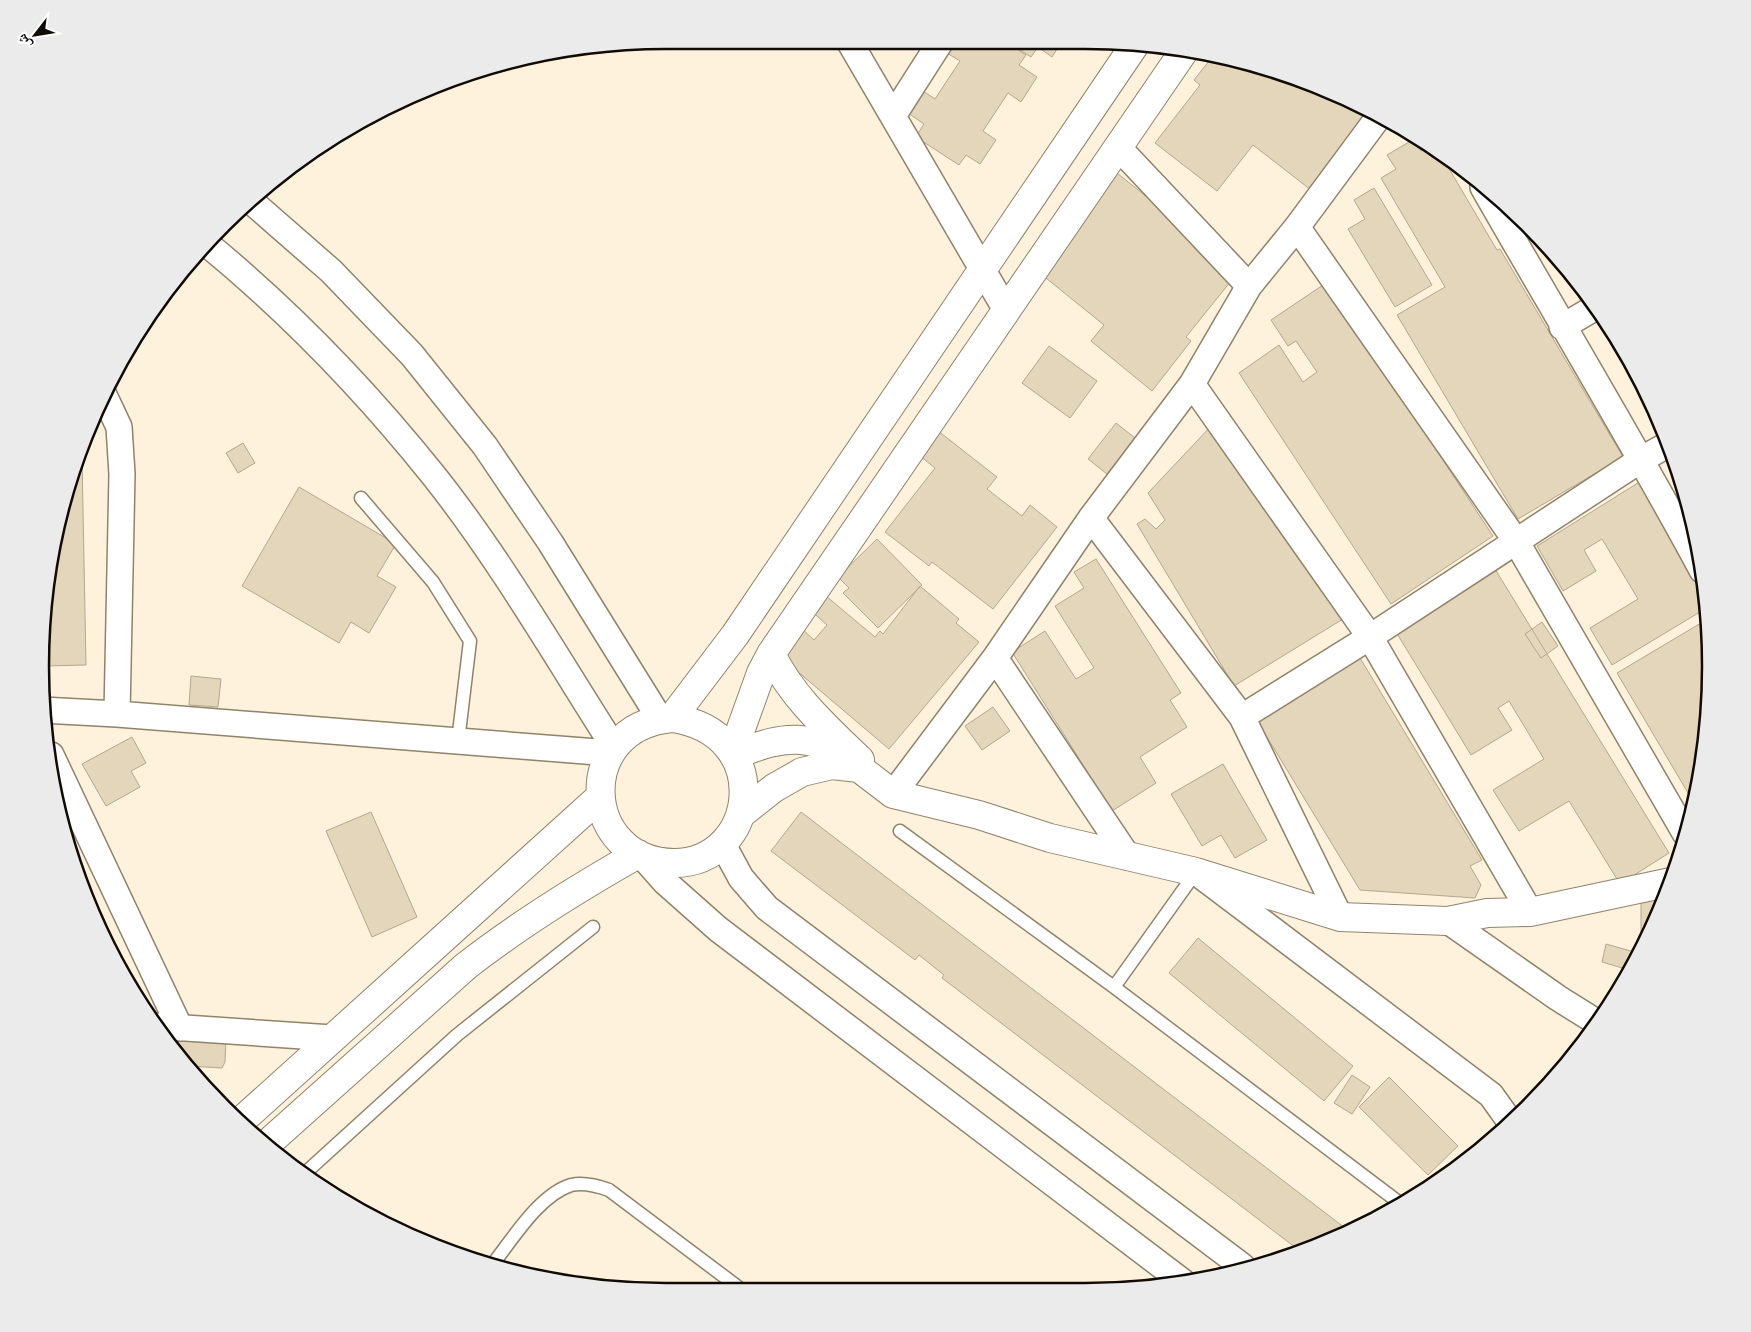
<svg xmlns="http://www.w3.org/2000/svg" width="1751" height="1332" viewBox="0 0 1751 1332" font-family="Georgia,'Noto Naskh Arabic',serif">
  <rect width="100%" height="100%" fill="#fef2dd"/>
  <!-- building -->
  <path fill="#e4d6bb" stroke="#b4a78d" d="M955 41H1004L1026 55 1019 65 1037 77 1021 102 1008 93 983 131 996 140 980 164 966 155 959 165 916 137 924 124 908 113 923 91 935 99 960 61 947 53Z
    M1006 41H1062L1052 57 1038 47 1031 57Z
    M1213 56 1247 61 1362 104 1373 111 1311 190 1253 145 1217 191 1155 143 1200 85 1194 80Z
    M1414 139 1421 151 1432 145 1438 150 1497 250 1500 249 1623 457 1518 519 1397 315 1445 287 1381 178 1396 169 1387 155Z
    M1117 173 1239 271 1186 337 1191 341 1152 391 1091 341 1104 325 1036 270Z
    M1374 188 1432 285 1395 307 1348 229 1365 219 1354 200Z
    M1553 254 1588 297 1581 301Z
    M1326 283 1493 536 1391 604 1239 373 1279 345 1303 382 1317 372 1296 341 1288 346 1271 320Z
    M1612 331 1660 420 1606 335Z
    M1049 346 1097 381 1070 418 1022 383Z
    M1116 423 1135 438 1107 474 1088 459Z
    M1214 423 1343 619 1234 686 1137 524 1145 519 1156 529 1165 520 1148 493Z
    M933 427 997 477 987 489 1022 516 1030 505 1057 527 993 609 932 562 929 566 885 532 935 468 914 451Z
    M243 443 255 463 238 473 226 453Z
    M82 457 86 665 44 666 52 544Z
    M1641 481 1703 583 1705 609 1612 665 1590 628 1638 599 1602 539 1584 550 1596 571 1563 591 1537 546Z
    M299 487 396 544 377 576 396 587 369 633 351 622 339 643 242 586Z
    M877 539 922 585 878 628 843 593 849 588 838 577Z
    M1096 559 1181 693 1170 700 1187 727 1140 757 1156 783 1112 811 1012 652 1045 631 1076 679 1094 668 1055 606 1084 588 1074 572Z
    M1495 569 1669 853 1620 884 1569 801 1519 831 1493 790 1544 759 1509 701 1498 708 1512 730 1471 755 1396 632Z
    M920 586 959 619 956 623 979 642 889 749 778 655 801 628 814 640 827 625 807 607 820 591 875 637 880 631 883 634Z
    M1706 620 1711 666 1699 788 1694 803 1617 673Z
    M1542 622 1558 646 1541 658 1525 634Z
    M1360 658 1482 860 1470 866 1481 885 1475 898 1360 890 1256 719Z
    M191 676 221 679 218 707 189 705Z
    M993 707 1010 731 982 750 965 726Z
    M132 737 146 763 131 771 140 787 106 806 82 764Z
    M1223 764 1267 840 1235 858 1221 835 1202 846 1171 794Z
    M371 812 417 917 372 937 326 831Z
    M801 812 1349 1231 1324 1244 1300 1251 942 978 944 975 919 955 915 960 771 851Z
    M89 890 106 928 104 929 85 891Z
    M1641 900H1665L1641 947Z
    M1198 938 1353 1066 1324 1101 1169 973Z
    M1606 944 1638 953 1629 970 1602 962Z
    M163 1035 226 1037 225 1062 222 1068 188 1066Z
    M1352 1075 1370 1087 1352 1114 1334 1103Z
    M1389 1077 1458 1146 1428 1175 1359 1107Z"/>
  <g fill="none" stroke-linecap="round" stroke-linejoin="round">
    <!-- service casing -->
    <g stroke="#8f836a" stroke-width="15">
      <path id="service" d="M361 498 433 582 470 641 458 741
        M900 831 1114 987 1401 1204
        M1114 987 1196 872
        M304 1174 457 1035 593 927
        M492 1265C512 1240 539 1195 571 1185 584 1182 598 1186 609 1190L738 1287"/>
    </g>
    <!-- minor casing -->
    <g stroke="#8f836a" stroke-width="28">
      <path id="minor" d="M849 41 1006 310
        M893 116 941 41
        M1118 147 1249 286
        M1483 187C1556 315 1632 440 1702 570
        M252 202 331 271 412 355 485 446 550 542 660 719
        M1297 227 1516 541 1685 833
        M207 244C291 313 366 391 434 476 500 559 557 658 614 747
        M1562 327 1596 307
        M1192 384 1370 637 1530 912
        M103 393 119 427 122 474 117 714
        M1091 518 1242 717 1340 917
        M995 658 1128 857
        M42 710 117 714 610 753
        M1242 717 1370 637 1642 459 1669 444
        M51 755 180 1028
        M893 794 995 658 1091 518 1192 384 1249 286 1297 227 1380 115
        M722 843 741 878 767 908 1242 1266
        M642 856 665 882 718 929 1183 1282
        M1200 875 1491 1095 1511 1123
        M1448 921 1558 998 1598 1023
        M156 1026 332 1038"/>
    </g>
    <!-- tertiary casing -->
    <g stroke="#8f836a" stroke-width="30">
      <path id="tertiary" d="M735 755C792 732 804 736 859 759
        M741 814 774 788 802 772 832 765 859 768 893 794 979 815 1050 838 1196 872 1340 917 1448 921 1487 913 1530 912 1671 882"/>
    </g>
    <!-- secondary casing -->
    <g stroke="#8f836a" stroke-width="30">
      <path id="secondary" d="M771 654C792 697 826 727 860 760
        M672 718C776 733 758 863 674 863 581 862 572 727 672 718L735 635 1136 43
        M733 751 761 673 771 654 1184 51
        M240 1122 600 797
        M267 1144 466 966C521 923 578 888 638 854"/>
    </g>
    <!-- service -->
    <use href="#service" stroke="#fff" stroke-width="12"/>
    <!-- minor -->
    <use href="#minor" stroke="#fff" stroke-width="25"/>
    <!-- tertiary -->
    <use href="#tertiary" stroke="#fff" stroke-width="28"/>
    <!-- secondary -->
    <use href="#secondary" stroke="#fff" stroke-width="28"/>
  </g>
  <!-- crop -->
  <path d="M0 0H1751V1332H0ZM666 49H1085A617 617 0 0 1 1702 666V666A617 617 0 0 1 1085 1283H666A617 617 0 0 1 49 666V666A617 617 0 0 1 666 49Z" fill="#ecebeb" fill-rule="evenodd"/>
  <path fill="none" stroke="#100b04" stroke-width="2.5" d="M666 49H1085A617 617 0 0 1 1702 666V666A617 617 0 0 1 1085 1283H666A617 617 0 0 1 49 666V666A617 617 0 0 1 666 49Z"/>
  <!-- north arrow -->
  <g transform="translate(35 35) rotate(239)" stroke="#ffffff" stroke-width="4" paint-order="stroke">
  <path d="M0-4L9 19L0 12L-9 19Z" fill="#100b04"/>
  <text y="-8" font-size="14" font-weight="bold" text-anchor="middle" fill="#100b04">ش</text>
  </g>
</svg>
